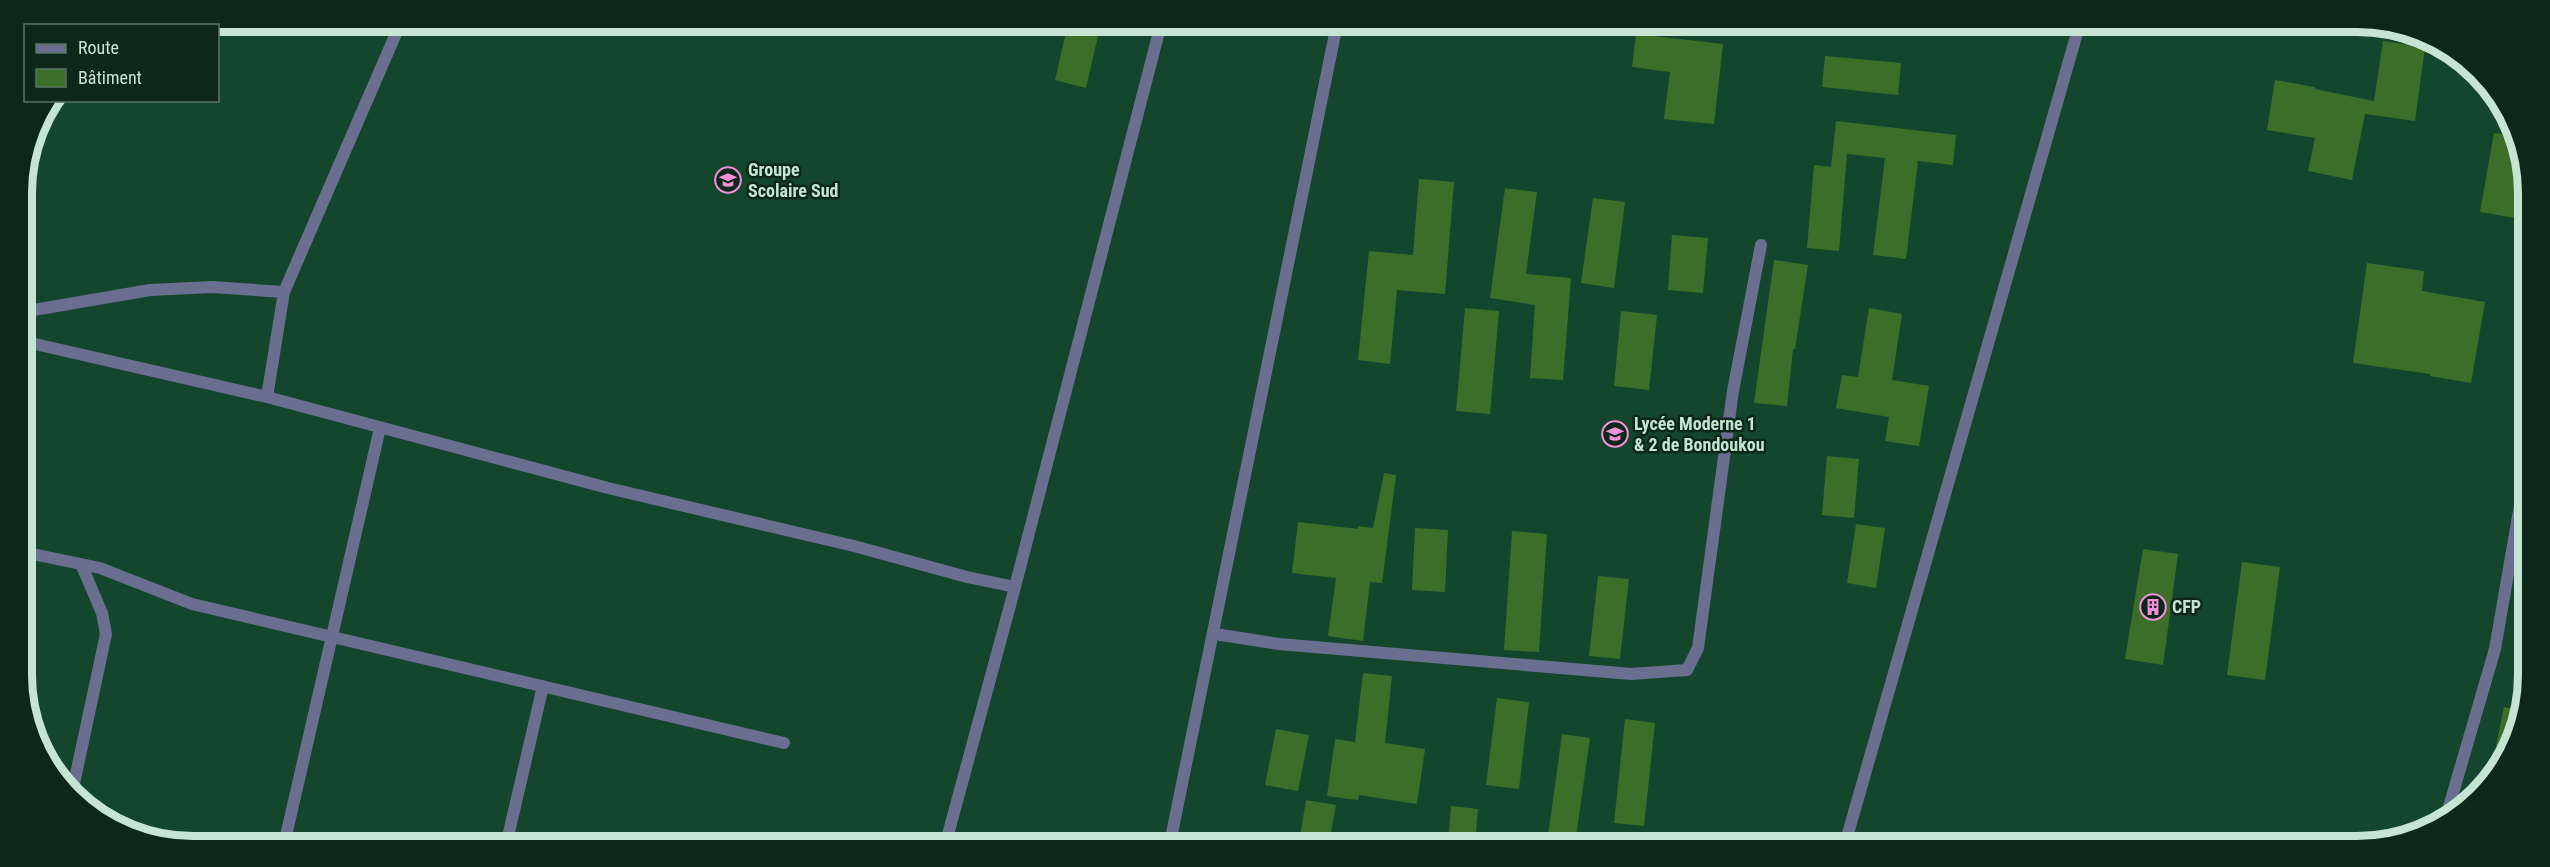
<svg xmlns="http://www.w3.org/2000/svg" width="2550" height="867" viewBox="0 0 2550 867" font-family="'Roboto Condensed',sans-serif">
  <rect width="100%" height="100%" fill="#14462e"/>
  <!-- building -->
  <path fill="#3b6f29" d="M1068 23H1101L1086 88 1055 80Z
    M1636 34 1723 44 1714 124 1664 119 1670 72 1632 67Z
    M2383 41 2425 47 2415 121 2365 114 2352 180 2308 171 2315 138 2267 130 2275 80 2315 87V89L2374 101Z
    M1825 56 1901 63 1898 95 1822 87Z
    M1836 121 1956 135 1953 165 1918 161 1906 259 1873 255 1885 158 1847 154 1839 251 1807 248 1814 165 1831 167Z
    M2494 133 2514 136 2526 159V189L2521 219 2480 212Z
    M1419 179 1454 182 1445 294 1397 290 1390 364 1358 360 1369 251 1413 255Z
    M1505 188 1537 192 1526 274 1571 278 1563 380 1530 378 1535 305 1490 298Z
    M1593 198 1625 202 1614 288 1581 283Z
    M1672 235 1708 238 1703 293 1668 290Z
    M1774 260 1808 265 1795 349H1793L1787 406 1754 403Z
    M2367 263 2424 271 2422 291 2485 302 2471 383 2430 376V374L2353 363Z
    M1465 308 1499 311 1490 414 1456 411Z
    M1869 308 1902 314 1892 380 1929 386 1919 446 1885 441 1889 417 1836 408 1842 375 1858 377Z
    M1621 311 1657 315 1649 390 1614 386Z
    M1827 456 1859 459 1854 518 1822 515Z
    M1384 473 1396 475 1382 583 1370 582 1363 641 1328 636 1336 578 1292 573 1298 522 1358 529V526L1373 528Z
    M1856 524 1885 528 1876 588 1847 583Z
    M1415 528 1448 530 1445 592 1412 590Z
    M1512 531 1547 534 1539 652 1504 650Z
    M2143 549 2178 554 2163 665 2125 659Z
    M2242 562 2280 567 2265 680 2227 675Z
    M1598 576 1629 579 1620 659 1589 656Z
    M1363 673 1392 676 1385 743 1425 749 1417 804 1359 795 1358 800 1327 796 1335 739 1355 742Z
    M1497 698 1529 702 1519 789 1486 785Z
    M2504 707 2523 711V719L2510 749 2496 746Z
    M1625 719 1655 723 1644 826 1614 823Z
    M1276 729 1309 735 1298 791 1265 785Z
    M1562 734 1590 738 1575 844H1547Z
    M1306 800 1336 805 1329 843H1299Z
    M1451 806 1478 809 1475 843H1448Z"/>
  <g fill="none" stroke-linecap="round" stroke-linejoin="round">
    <!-- minor -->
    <path stroke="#6a6f90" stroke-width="12" d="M22 312 150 290 212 287 284 292
      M22 341 267 397 608 488 854 546 967 577 1015 587
      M267 397 284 292 401 22
      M23 552 100 568 192 604 784 743
      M1215 634 1279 644 1631 674 1687 670 1698 648 1733 391 1761 245
      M72 793 106 634 102 613 81 564
      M2446 817 2495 649 2524 482
      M285 840 380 428
      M507 841 543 686
      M946 842 1015 587 1161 24
      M1170 843C1228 570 1279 297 1337 24
      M1845 844 2079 26"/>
  </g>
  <!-- icons -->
  <defs>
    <g id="school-ring" transform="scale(1.35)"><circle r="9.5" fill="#0d281a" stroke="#f391d6" stroke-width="1.5"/><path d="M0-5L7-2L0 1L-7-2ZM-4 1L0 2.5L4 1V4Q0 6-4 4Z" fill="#f391d6"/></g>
    <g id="building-ring" transform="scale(1.35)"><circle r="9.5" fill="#0d281a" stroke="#f391d6" stroke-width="1.5"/><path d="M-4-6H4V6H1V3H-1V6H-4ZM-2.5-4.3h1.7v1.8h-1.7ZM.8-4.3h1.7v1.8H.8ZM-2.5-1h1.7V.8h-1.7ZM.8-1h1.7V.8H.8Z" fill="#f391d6"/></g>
  </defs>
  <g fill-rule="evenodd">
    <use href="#school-ring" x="728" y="180"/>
    <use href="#school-ring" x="1615" y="434"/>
    <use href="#building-ring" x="2153" y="607"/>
  </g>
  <g text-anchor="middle" stroke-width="5" stroke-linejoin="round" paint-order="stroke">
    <!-- poi labels -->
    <g font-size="18" font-weight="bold" fill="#c5e4d1" stroke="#0d281a" text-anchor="start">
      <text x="748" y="176">Groupe<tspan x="748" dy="21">Scolaire Sud</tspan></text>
      <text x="1634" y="430">Lycée Moderne 1<tspan x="1634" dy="21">&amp; 2 de Bondoukou</tspan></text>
      <text x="2172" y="613">CFP</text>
    </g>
  </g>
  <!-- crop -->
  <path d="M0 0H2550V867H0ZM193 32H2357A161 161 0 0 1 2518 193V675A161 161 0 0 1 2357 836H193A161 161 0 0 1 32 675V193A161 161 0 0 1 193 32Z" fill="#0d281a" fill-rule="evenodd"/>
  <path fill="none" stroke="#c5e4d1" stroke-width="8" d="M193 32H2357A161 161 0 0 1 2518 193V675A161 161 0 0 1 2357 836H193A161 161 0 0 1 32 675V193A161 161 0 0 1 193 32Z"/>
  <!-- legend -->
  <rect x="24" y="24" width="195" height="78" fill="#0d281a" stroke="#577363" stroke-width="1.5"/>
  <rect x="36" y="44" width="30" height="9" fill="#6a6f90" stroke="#577363" stroke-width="1.5"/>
  <text x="78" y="54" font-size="18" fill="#c5e4d1">Route</text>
  <rect x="36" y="69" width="30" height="18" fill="#3b6f29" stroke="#577363" stroke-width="1.5"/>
  <text x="78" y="84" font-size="18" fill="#c5e4d1">Bâtiment</text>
</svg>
